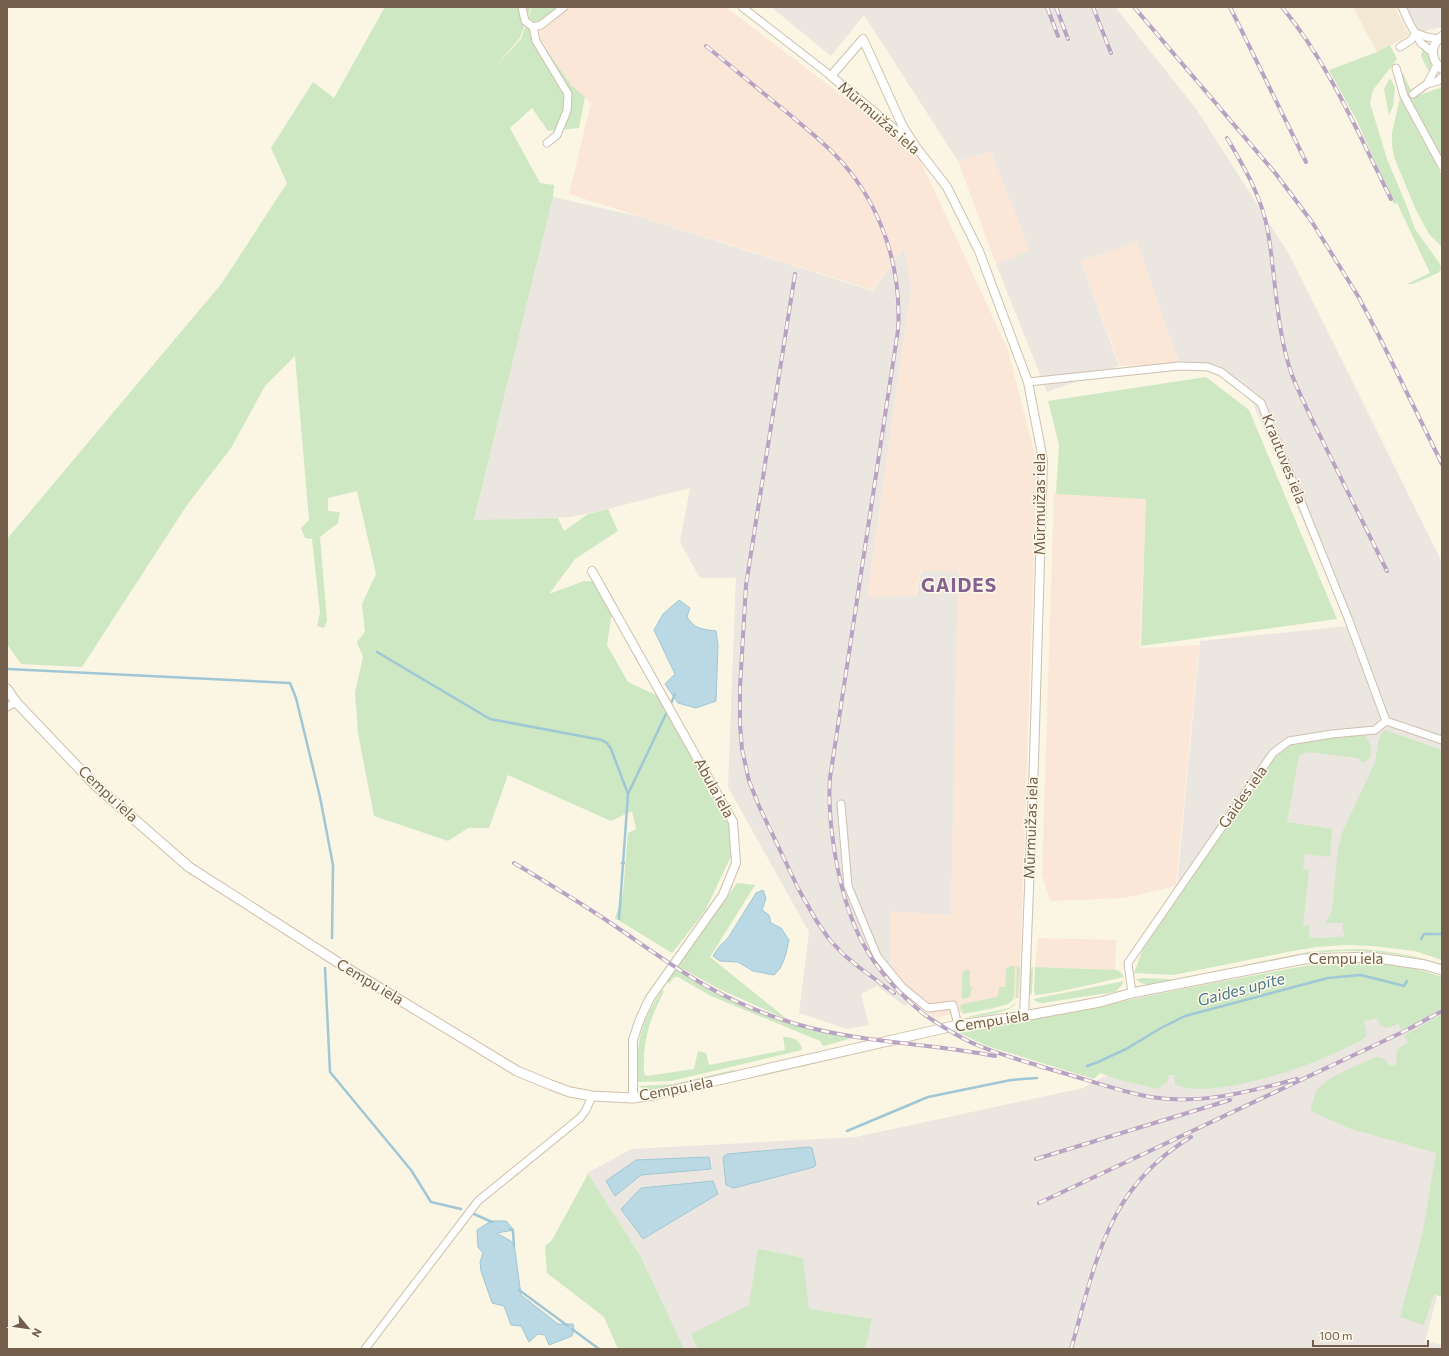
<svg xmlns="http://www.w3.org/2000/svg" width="1449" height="1356" viewBox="0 0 1449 1356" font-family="Commissioner,sans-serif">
  <rect width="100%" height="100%" fill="#fbf5e4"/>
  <!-- residential -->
  <path fill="#f3e8d3" d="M1353 7H1395L1409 35 1377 52Z"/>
  <!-- commercial -->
  <path fill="#fbe7d8" d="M571 7H726L917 153 1008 350 1037 464 1019 998 935 1018 911 999 891 980 890 910 951 915 958 571H920L915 597H867L911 289 904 246 873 290 569 194 591 103 571 86 536 32Z
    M991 152 1031 250 996 264 958 161Z
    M1137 241 1179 364 1120 366 1081 261Z
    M1054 493 1146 499 1140 648 1199 645 1176 886 1124 898 1050 901 1042 874Z
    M1038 938 1116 940 1115 970 1035 967Z"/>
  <!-- industrial -->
  <path fill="#ebe6df" d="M771 7H1115L1197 110 1290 256 1442 562V959L1413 949 1367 943 1316 945 1266 916 1177 886 1200 641 1348 626 1253 403 1219 365 1179 363 1137 242 1081 261 1119 366 1047 392 996 264 1030 250 991 152 958 161 864 15 831 56Z
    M1404 7H1442V27L1416 33Z
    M553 197 641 217 873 291 904 247 911 288 867 597 916 596 921 571H958L951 915 890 911 891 980 911 999 905 1006 877 986 861 994 869 1025 847 1029 799 1013 809 932 728 787 736 578H700L680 542 690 488 608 509 570 517 474 521Z
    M1430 1010 1442 1027V1267L1438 1293 1425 1341 1442 1345V1349H682L641 1256 587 1173 632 1149 856 1137 1083 1088 1203 1024Z"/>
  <!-- green -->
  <path fill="#cee8c3" d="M385 7H531L520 38 493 69 521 39 532 7H564L535 33 572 86 585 97 579 128 548 131 532 108 510 128 540 183 554 185 553 197 474 520 558 518 564 531 588 514 608 509 618 531 575 559 549 594 584 581 604 582 618 609 611 618 607 645 628 682 658 696 730 822 735 848 705 911 672 953 615 918 623 893 628 833 636 829 632 811 611 821 508 775 489 828H468L448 841 374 816 358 733 355 692 363 657 357 642 365 632 362 604 376 574 357 491 328 498V511L340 512 338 523 320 537 327 621 324 628 317 626 320 613 312 539 305 538 301 528 309 520 295 356 265 386 231 448 187 505 82 667 21 664 7 644V539L222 283 287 183 271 148 313 82 334 98Z
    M1390 45 1397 59 1373 90 1370 103 1387 159 1406 204 1415 229 1440 264 1441 269 1438 273 1413 284H1407L1430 273 1397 203 1394 204 1357 121 1329 70 1377 52Z
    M1423 49C1430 55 1433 62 1430 72L1427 68 1421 56Z
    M1403 73 1414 97 1442 87V161L1408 101 1401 77Z
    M1390 78 1395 87 1393 106 1389 115 1384 89Z
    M1400 98 1442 175V247L1429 234 1416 210 1394 157 1392 146V132Z
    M1206 377 1249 410 1337 619 1141 646 1146 499 1056 494 1059 445 1048 401Z
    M1385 730 1442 750V960L1415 951 1371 946 1346 945 1317 947 1298 950 1173 975 1134 973 1143 949 1221 832 1274 758 1291 745 1310 740 1361 734 1366 736 1371 747 1370 758 1363 763 1358 758 1308 752 1299 756 1287 822 1332 829 1330 857 1305 854 1303 869 1309 870 1303 925 1310 926 1309 937 1322 938 1345 936 1343 930V923H1324L1328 918 1332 910 1338 848 1342 833 1375 762C1378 751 1376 737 1385 730Z
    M737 883 755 885 710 957 788 1020 717 988 678 966Z
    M1363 949C1390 951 1416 956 1442 964V965C1370 944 1321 949 1249 965H1244L1308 952 1327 950Z
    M1330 962H1380L1420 970 1442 977V1008L1420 1021 1401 1030 1399 1024 1386 1028 1380 1025 1377 1018 1364 1021 1367 1034 1365 1038C1358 1043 1349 1046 1341 1050 1302 1069 1245 1087 1202 1089 1192 1089 1183 1088 1175 1084V1075H1169L1167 1082 1158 1089 1120 1080 1100 1073 1094 1079 987 1046 959 1033C1083 1011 1206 982 1330 962Z
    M1011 966H1015C1014 974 1016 993 1012 1001 1008 1007 972 1012 963 1014L960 1008 962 1004 997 997 999 992V987H1005L1006 969Z
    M1017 966 1019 967 1020 970 1018 998H1016Z
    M1033 967 1032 993 1030 995C1027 988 1027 972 1033 967Z
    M1035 967 1117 970 1121 972 1124 977 1058 992 1035 995 1034 991Z
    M676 969C715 995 758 1016 804 1028 820 1033 836 1035 852 1038L824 1046 822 1045 820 1041 711 996 678 977H674L669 984 666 981Z
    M965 970H970V986L972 987 970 997 962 999V974Z
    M1144 978 1168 979 1170 980C1159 983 1145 989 1136 979Z
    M1124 981 1122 985 1115 992 1042 1003 1037 1002 1033 999Z
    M662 990 664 991C652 1016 646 1029 644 1056 644 1063 643 1069 645 1075L647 1076 694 1069 698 1051 706 1053 709 1065 785 1050 783 1037C793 1037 800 1039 802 1050L671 1081 638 1082C639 1072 637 1061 638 1051 640 1027 650 1009 662 990Z
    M1017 1002C1012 1013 978 1017 967 1017L1009 1008Z
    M1442 1014V1297L1434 1294 1424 1325 1400 1317 1423 1231 1436 1153 1348 1128 1311 1111C1312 1102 1314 1093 1321 1086 1331 1075 1361 1064 1376 1057L1383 1058 1390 1066 1397 1064 1396 1055 1397 1050 1408 1042 1404 1036Z
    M733 1070 737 1071 649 1091 643 1089 639 1086 674 1084Z
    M588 1174 640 1255 684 1349H618L604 1317 547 1273 545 1246 552 1240Z
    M758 1249 803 1258 809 1309 872 1319 865 1349H698L691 1334 749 1305Z"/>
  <!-- water -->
  <path fill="#bad9e4" stroke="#a0c7d5" d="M679 600 690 608 687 617C695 629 701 629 716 631L718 645 716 701 696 708 678 703 665 684 675 674 654 630 663 614Z
    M763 890 766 898 762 910 769 915 771 923 781 928 789 940C786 953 784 967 774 975L753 971 738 962 720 961 713 956 719 947 728 938 756 893Z
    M809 1147 812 1148 816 1165 814 1167 734 1188 726 1185 723 1157 727 1154Z
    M709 1157 711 1169 641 1175 615 1196 606 1181 636 1160Z
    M713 1181 718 1194 643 1239 621 1209 641 1188Z
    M491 1221H506L514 1230 497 1233 514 1243 521 1295 558 1324H573L574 1330 572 1336 549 1345 545 1335 538 1334 529 1342 521 1326 511 1325 504 1306 492 1303 481 1271 480 1262 483 1253 478 1247 477 1230Z"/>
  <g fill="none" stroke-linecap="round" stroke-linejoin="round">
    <!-- stream -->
    <path stroke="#a0c7d5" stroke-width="2.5" d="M377 652 490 719 602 740 607 743 611 749 628 794 666 714
      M8 669 290 683 296 698 320 797 333 865 332 938
      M670 706 675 694
      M622 863 623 864 628 794
      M619 919 623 864 624 863
      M1421 939 1424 934H1442
      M325 968 330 1072 411 1170 431 1202 461 1209
      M1087 1066 1098 1062 1126 1049 1161 1028 1185 1016 1328 978 1360 975 1385 981 1404 986 1407 981
      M847 1131 928 1097 1011 1080 1037 1078
      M474 1214 492 1222
      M510 1229 513 1231 514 1246
      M519 1290 568 1326
      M572 1329 599 1349"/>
    <!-- minor casing -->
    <g stroke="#cec0ae" stroke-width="9">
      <path id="minor" d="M522 7 525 21 533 27 541 25 564 7
        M742 7 831 76
        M1402 7 1411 26 1421 43 1433 53
        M533 27 536 41 568 94 567 111 557 135 547 143
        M1416 33 1427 37 1438 39
        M1400 47 1411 40 1416 33
        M1396 68 1404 96 1442 166
        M1427 84 1437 65
        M1413 94 1427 84 1438 81 1442 77
        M1028 382 1179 366 1208 367 1221 372 1261 403 1348 618 1386 721
        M7 707 16 702
        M1386 721 1442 740
        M841 804 848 886 877 956 902 987 928 1008 953 1005 958 1025
        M1132 993 1128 963 1273 753 1289 741 1332 734 1375 730 1386 721
        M365 1349 478 1201 580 1118 586 1110 592 1096"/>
    </g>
    <!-- tertiary casing -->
    <g stroke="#cec0ae" stroke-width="10">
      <path id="tertiary" d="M1442 36C1430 45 1430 60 1442 69
        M916 147 903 127 863 39 831 76 916 147 947 187 979 251 1028 382 1043 460 1034 760 1024 1016
        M592 571 733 822 736 863 723 895 650 998 640 1019 633 1040V1098"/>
    </g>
    <!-- secondary casing -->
    <g stroke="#d1c0ab" stroke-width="11">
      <path id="secondary" d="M7 689 16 702 95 785 189 867 342 965 517 1071 551 1085 570 1092 592 1096 633 1098 653 1095 958 1025 1024 1016 1100 1002 1132 993 1304 959 1372 957 1425 965 1442 970"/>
    </g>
    <!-- minor -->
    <use href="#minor" stroke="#fff" stroke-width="7"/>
    <!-- tertiary -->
    <use href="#tertiary" stroke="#fff" stroke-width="8"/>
    <!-- secondary -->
    <use href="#secondary" stroke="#fff" stroke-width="9"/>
    <!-- rail casing -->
    <g stroke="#b9a3c4" stroke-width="4">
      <path id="rail" d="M1047 7 1058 36
        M1056 7 1068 39
        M1093 7 1111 53
        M1134 7 1276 174 1312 222 1358 296 1379 336 1442 464
        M1230 7 1306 162
        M1282 7C1329 64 1358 133 1391 199
        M706 46C732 67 758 89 784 110 803 126 823 141 840 160 882 206 902 269 898 330L830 778C828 806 831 832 836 860 849 930 870 970 926 1016
        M1227 138C1244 167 1262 197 1268 232 1276 279 1276 330 1292 375 1302 401 1316 427 1328 452 1348 492 1368 532 1387 571
        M795 274 746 585 740 688V725L742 749 749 781 759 806 799 890 816 920 829 939 844 955 860 968 894 993
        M514 863C546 882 578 901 609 922 642 944 675 969 710 988 737 1003 766 1015 796 1024 861 1043 929 1043 995 1056
        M921 1012C936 1023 951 1032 966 1040 990 1052 1017 1059 1043 1067
        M1038 1066C1075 1075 1112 1090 1150 1097 1200 1105 1249 1092 1297 1079
        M1036 1159 1230 1100
        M1039 1203 1405 1031 1442 1011
        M1071 1349C1096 1262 1107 1187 1191 1137"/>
    </g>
    <!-- rail -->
    <use href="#rail" stroke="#fef9ea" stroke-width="2.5" stroke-dasharray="8" stroke-linecap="butt"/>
  </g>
  <g text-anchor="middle" stroke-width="3" stroke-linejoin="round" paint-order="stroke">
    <!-- street labels -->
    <g font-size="15" fill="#735d4b" stroke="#fef9ea">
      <text transform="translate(879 118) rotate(41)" y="5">Mūrmuižas iela</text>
      <text transform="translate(1284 459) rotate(68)" y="5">Krautuves iela</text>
      <text transform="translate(1040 504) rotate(-90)" y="5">Mūrmuižas iela</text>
      <text transform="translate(714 788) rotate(61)" y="5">Abula iela</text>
      <text transform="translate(108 794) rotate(43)" y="5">Cempu iela</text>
      <text transform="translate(1243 797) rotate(-55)" y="5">Gaides iela</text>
      <text transform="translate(1031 828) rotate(-88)" y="5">Mūrmuižas iela</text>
      <text x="1346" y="964">Cempu iela</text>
      <text transform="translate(370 982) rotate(31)" y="5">Cempu iela</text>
      <text transform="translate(992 1021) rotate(-9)" y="5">Cempu iela</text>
      <text transform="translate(676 1089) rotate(-11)" y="5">Cempu iela</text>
    </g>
    <!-- water labels -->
    <g font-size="16" font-style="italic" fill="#49798c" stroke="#fef9ea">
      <text transform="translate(1241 989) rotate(-15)" y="6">Gaides upīte</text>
    </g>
    <!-- district labels -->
    <g font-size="19" font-weight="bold" letter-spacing="1" fill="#85628f" stroke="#fef9ea">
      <text x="959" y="592">GAIDES</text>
    </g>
  </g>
  <!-- border -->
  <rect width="1449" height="1356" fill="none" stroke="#735d4b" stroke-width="16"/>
  <!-- north arrow -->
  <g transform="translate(28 1328) rotate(119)" stroke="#fef9ea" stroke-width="3" paint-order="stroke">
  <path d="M0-3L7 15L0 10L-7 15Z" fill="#735d4b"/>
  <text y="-6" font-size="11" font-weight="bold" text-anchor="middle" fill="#735d4b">N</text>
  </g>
  <!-- scale -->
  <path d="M1313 1340v6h115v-6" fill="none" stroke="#735d4b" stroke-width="2"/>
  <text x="1319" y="1340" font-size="12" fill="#735d4b" stroke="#fef9ea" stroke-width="3" paint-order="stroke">100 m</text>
</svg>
